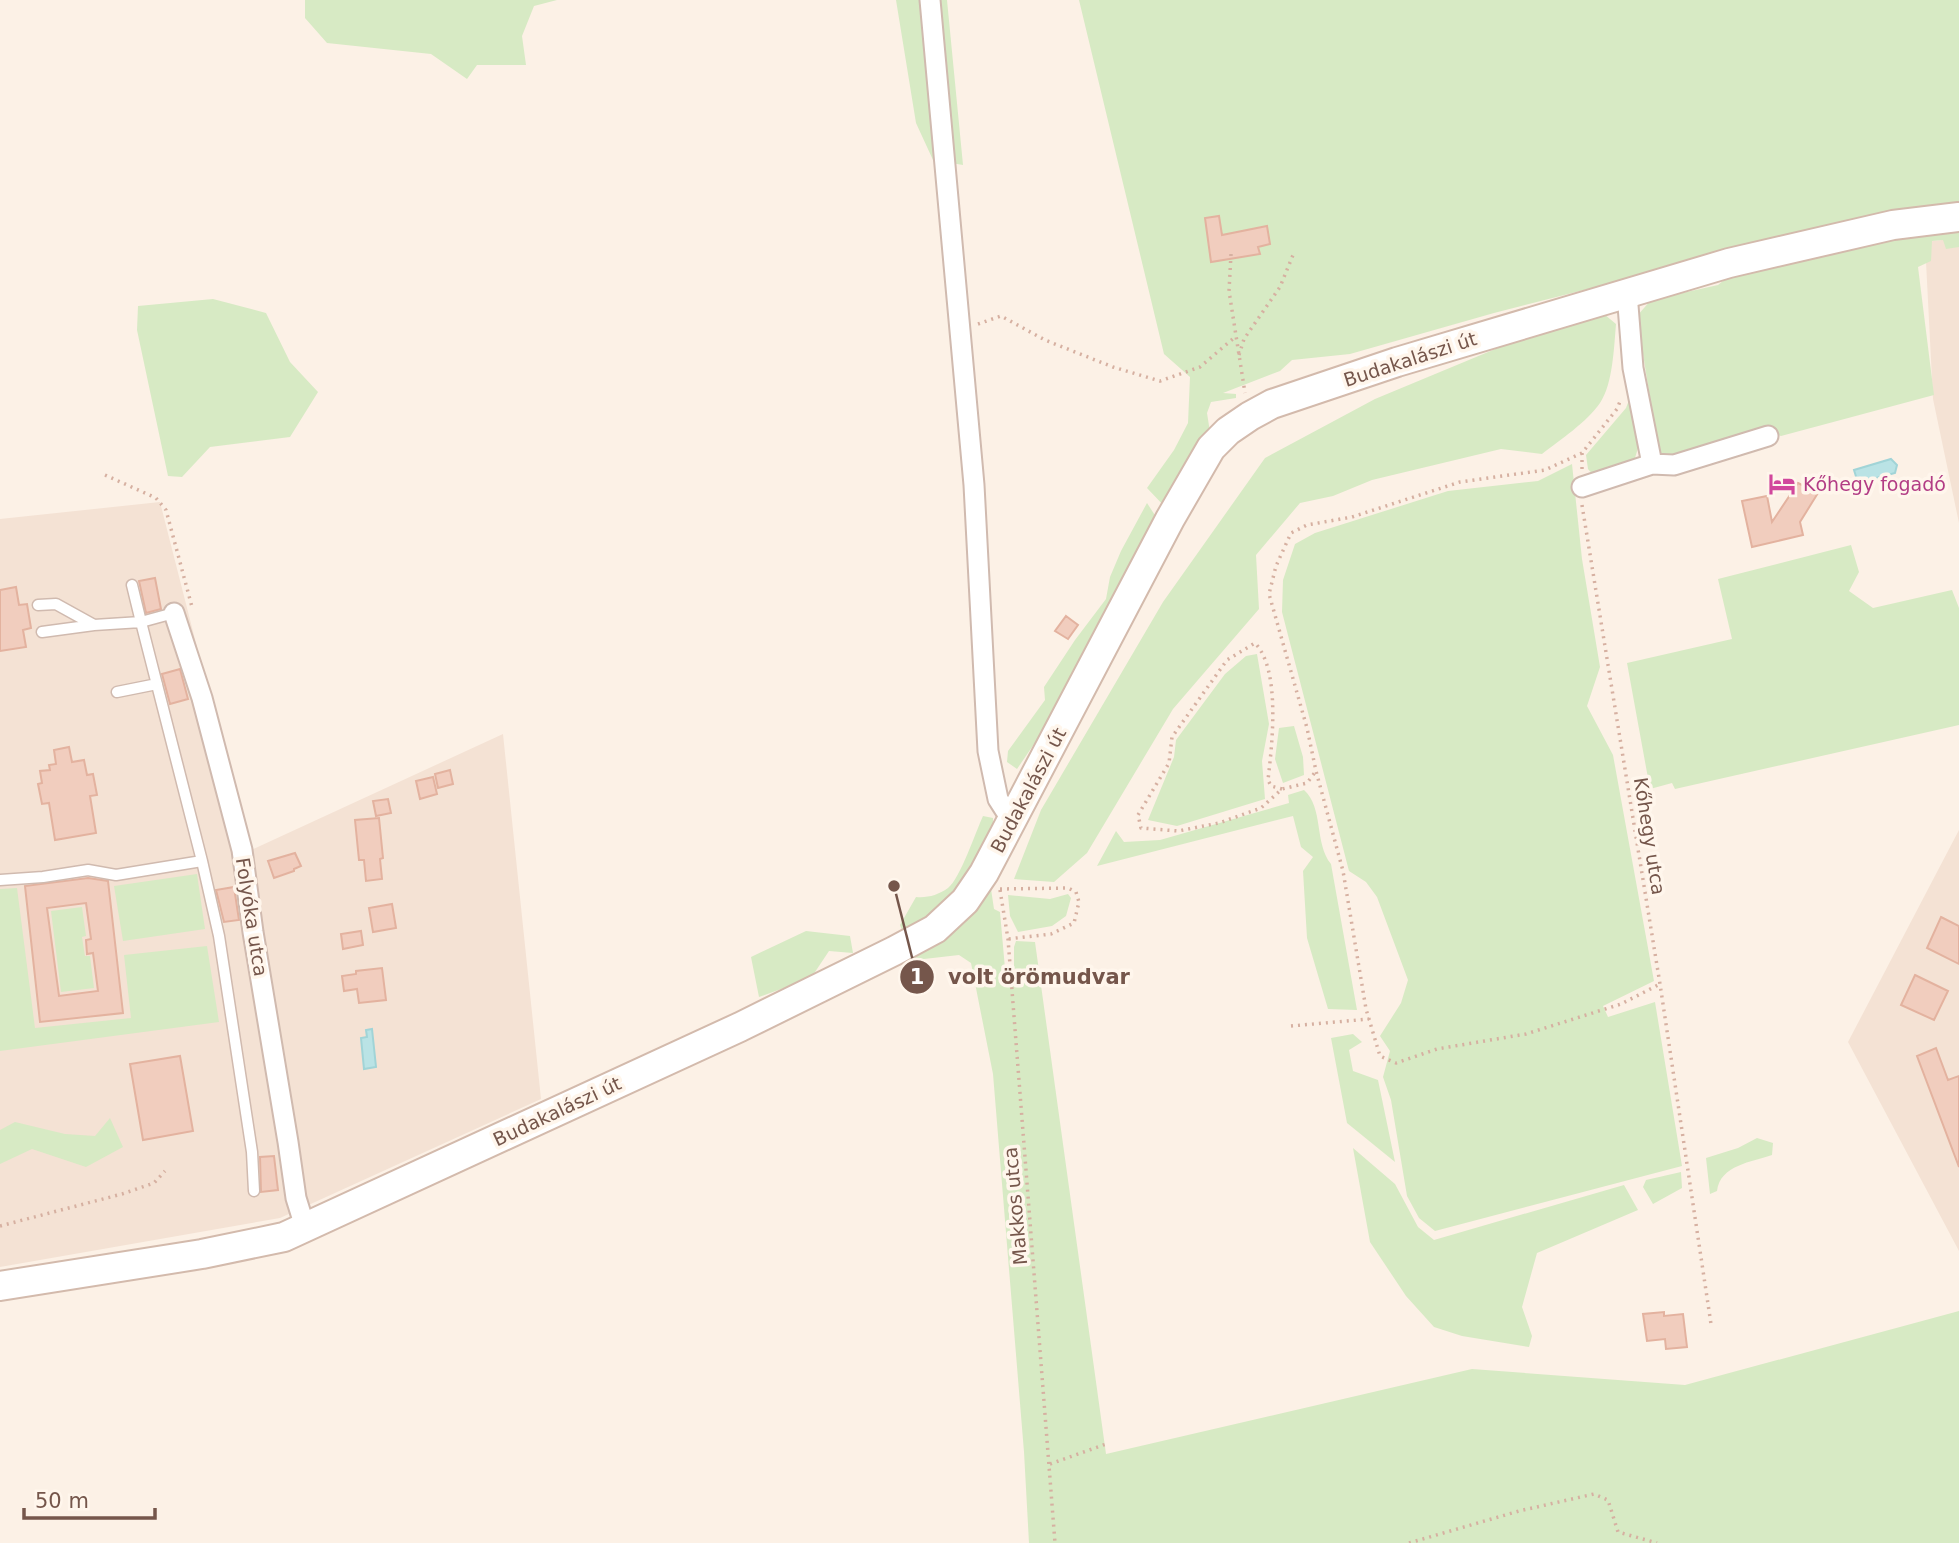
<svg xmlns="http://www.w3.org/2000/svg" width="1959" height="1543" viewBox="0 0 1959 1543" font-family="'DejaVu Sans',sans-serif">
  <rect width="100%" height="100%" fill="#fcf1e6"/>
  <!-- residential -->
  <path fill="#f4e2d4" d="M1959 238V523L1933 399 1925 242Z
    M160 502 249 851 503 734 541 1099 280 1218 0 1267V519Z
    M1959 830V1251L1848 1042Z"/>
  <!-- green -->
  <path fill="#d7eac4" d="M305 0H557L534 6 522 36 526 65H477L467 79 431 54 327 43 305 18Z
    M896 0H947L963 165 933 160 916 123Z
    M1079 0H1959V247L1946 249 1943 240 1932 241 1931 261 1918 267 1934 395 1781 436 1766 431 1666 461 1659 455 1637 316 1651 300 1718 285 1729 276 1903 236H1916L1886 213 1494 313 1350 354 1292 360 1280 371 1223 393 1236 394V398L1211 402 1207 413 1210 432 1167 509 1147 488 1174 450 1188 423 1190 377 1164 354Z
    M213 299 266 313 290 362 318 392 290 437 210 447 182 477 168 476 137 330 138 306Z
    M1604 314 1616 324C1614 347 1613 384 1600 403 1587 422 1560 440 1542 454L1501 449 1372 480 1333 496 1300 503 1256 555 1259 609 1173 709 1087 853 1054 882 1014 879 1041 810 1163 602 1265 458 1375 399 1534 333Z
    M1632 392 1641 438 1635 458 1621 467 1594 476 1588 469 1586 455 1626 408Z
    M1572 464 1582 559 1600 667 1587 706 1613 755 1654 981 1603 1006 1608 1017 1655 1002 1682 1166 1435 1231 1419 1218 1407 1196 1391 1100 1383 1077 1390 1051 1380 1036 1401 1003 1408 980 1377 897 1366 882 1349 871 1282 612 1283 580 1295 544 1315 533 1448 491 1538 481Z
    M1147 503 1158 520 1060 706 1017 769 1007 762 1008 751 1045 700 1044 687 1075 640 1106 599 1110 577 1121 551Z
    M1851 545 1859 572 1849 591 1873 608 1952 590 1959 608V725L1675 789 1672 783 1650 789 1627 663 1732 639 1718 579Z
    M1257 654 1269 724 1262 761 1265 799 1177 826 1148 820 1174 757 1176 740 1225 674 1246 656Z
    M1294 726 1303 757 1304 775 1283 783 1275 759 1279 728Z
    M1304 790C1324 808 1314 843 1331 864L1357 1010 1328 1009 1307 938 1303 871 1313 857 1301 847 1293 816 1097 866 1116 831 1124 842 1160 840 1289 803 1288 795Z
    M983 816 993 818V842L950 901 910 929 902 930 900 925 916 897C928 898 938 895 948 888 960 879 976 831 983 816Z
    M197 874 205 929 123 941 114 886Z
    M17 888 35 1028 131 1018 124 955 207 946 219 1022 0 1051V889Z
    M987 888 991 889 994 909 1000 912 1006 980 1014 979V947L1016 941 1035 942 1106 1454 1472 1369 1685 1385 1959 1311V1543H1029L1024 1452 993 1074 971 963 959 955 924 959 905 967 901 958Z
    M1068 894 1071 898 1066 916 1052 926 1018 932 1010 916 1008 895 1050 899Z
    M82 907 86 936 82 937 85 956H90L94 988 61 992 51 911Z
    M806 931 850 936 853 953 829 951 811 978 759 997 751 957Z
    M1353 1034 1362 1042 1349 1050 1353 1071 1378 1080 1395 1162 1347 1123 1331 1038Z
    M110 1118 123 1147 86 1167 32 1149 0 1164V1130L15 1122 65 1134 95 1136Z
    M1757 1138 1773 1143 1772 1155C1752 1162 1720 1165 1717 1191L1710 1194 1706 1158 1738 1148Z
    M1353 1148 1395 1184 1418 1227 1434 1240 1624 1185 1638 1210 1537 1253 1522 1307 1532 1336 1529 1347 1462 1336 1434 1327 1406 1296 1370 1242Z
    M1681 1172 1682 1188 1653 1204 1643 1187 1646 1180Z"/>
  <!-- water -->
  <path fill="#bae3e5" stroke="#a1d4d7" stroke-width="2" d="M1891 459 1897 465 1895 473 1858 483 1854 470Z
    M372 1029 376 1067 364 1069 361 1038 367 1037 366 1030Z"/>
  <!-- building -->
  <path fill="#f1cdbe" stroke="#e3b29f" stroke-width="2" fill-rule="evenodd" d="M1219 216 1222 235 1267 226 1270 244 1258 247 1260 254 1211 262 1205 218Z
    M1798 483 1818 493 1800 522 1803 535 1752 547 1742 501 1767 496 1772 522Z
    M155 578 161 609 146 613 139 581Z
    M16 587 19 605 27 604 31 628 23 630 26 647 0 651V590Z
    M1066 616 1078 625 1068 639 1055 631Z
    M180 669 188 699 170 704 162 674Z
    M69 747 72 762 84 760 87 775 93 774 97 795 90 796 96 833 55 840 49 803 42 804 38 784 42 783 40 771 50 770 49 765 56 764 54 750Z
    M450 770 453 784 438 788 435 774Z
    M433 777 437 794 420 799 416 781Z
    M388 799 391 813 376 816 373 801Z
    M379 818 383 858 380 859 382 879 366 881 364 860H359L355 820Z
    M295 853 301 866 294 869V871L274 878 268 861Z
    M88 878 108 881 123 1013 40 1022 25 886ZM86 903 91 939 86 940 87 954 93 953 98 991 59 996 47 908Z
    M234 887 239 920 224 922 216 890Z
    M392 904 396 928 373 932 369 908Z
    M1941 917 1959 926V964L1927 948Z
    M361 931 363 945 343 949 341 934Z
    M382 968 386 1000 359 1003 357 989 344 991 342 976 356 974V971Z
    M1915 975 1948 991 1934 1020 1901 1005Z
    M1936 1048 1948 1080 1959 1076V1167L1917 1056Z
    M180 1056 193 1131 143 1140 130 1064Z
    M274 1156 278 1190 261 1192 260 1157Z
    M1664 1312V1316L1683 1314 1687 1347 1666 1349 1665 1339 1647 1341 1643 1314Z"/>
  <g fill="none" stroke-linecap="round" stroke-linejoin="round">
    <!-- lane casing -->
    <g stroke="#d0baaf" stroke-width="13">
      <path id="lane" d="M38 605 56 604 94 625 141 622 132 585
        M174 613 141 622 202 861 219 936 252 1152 254 1191
        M42 632 94 625
        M117 692 157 684
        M0 880 43 877 88 870 116 875 202 861"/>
    </g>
    <!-- street casing -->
    <g stroke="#d0baaf" stroke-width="23">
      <path id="street" d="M930 0 974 485 988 751 998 799 1005 810 1014 818
        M1627 293 1633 368 1652 464 1674 465 1768 436
        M1582 487 1652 464
        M174 613 202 698 242 850 253 932 288 1142 296 1198 305 1227"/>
    </g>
    <!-- secondary casing -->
    <g stroke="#d3baac" stroke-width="32">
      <path id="secondary" d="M0 1286 202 1254 284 1237 740 1027 894 951 935 929 965 901 984 873 1170 519 1211 448 1228 431 1250 416 1272 404 1397 362 1729 263 1893 225 1959 217"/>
    </g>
    <!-- path -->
    <path stroke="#d6b0a1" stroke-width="3.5" stroke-dasharray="2 5" stroke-linecap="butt" d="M1231 254 1229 291 1245 393
      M978 324 1001 316 1045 340 1113 367 1160 381 1200 367 1235 337
      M1239 355 1244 339 1280 287 1293 255
      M1582 453 1545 470 1460 482 1352 517 1307 525 1291 533 1276 566 1269 594 1307 728 1316 771 1343 871 1366 1009 1380 1056 1396 1063 1437 1049 1526 1034 1621 1004 1660 984
      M1582 469V453L1617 409 1621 399
      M105 475 156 498 166 510 192 607
      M1582 505 1660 984 1711 1324
      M1282 789 1271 786 1268 780C1272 745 1281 670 1255 643L1227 660 1172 737 1169 763 1138 815 1141 828 1178 831 1219 823 1261 808 1282 789 1307 783 1316 771
      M1000 889 1068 888 1076 892 1079 902 1074 923 1051 934 1008 939
      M1000 890 1008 939 1055 1543
      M1291 1026 1369 1019
      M0 1226 122 1194 154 1183 165 1171
      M1050 1464 1109 1443
      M1409 1543 1519 1511 1594 1494 1608 1500 1618 1532 1657 1543"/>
    <!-- lane -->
    <use href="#lane" stroke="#fff" stroke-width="10"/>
    <!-- street -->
    <use href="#street" stroke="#fff" stroke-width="19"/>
    <!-- secondary -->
    <use href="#secondary" stroke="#fff" stroke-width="28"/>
  </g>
  <!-- icons -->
  <defs>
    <g id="hotel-bare" transform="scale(2.1)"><path d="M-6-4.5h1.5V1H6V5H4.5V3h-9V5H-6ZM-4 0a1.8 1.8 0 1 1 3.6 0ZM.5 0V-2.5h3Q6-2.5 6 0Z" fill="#d1479c" stroke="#fff6ec" stroke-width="2.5" paint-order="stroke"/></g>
  </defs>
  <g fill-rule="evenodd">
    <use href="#hotel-bare" x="1782" y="484"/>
  </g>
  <g text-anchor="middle" stroke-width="7" stroke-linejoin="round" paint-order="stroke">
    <!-- street labels -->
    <g font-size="19" fill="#75564b" stroke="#fff6ec">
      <text transform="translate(1410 359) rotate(-18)" y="7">Budakalászi út</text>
      <text transform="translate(1028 790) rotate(-62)" y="7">Budakalászi út</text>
      <text transform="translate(1650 836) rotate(81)" y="7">Kőhegy utca</text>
      <text transform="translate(252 917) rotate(81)" y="7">Folyóka utca</text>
      <text transform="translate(557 1111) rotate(-25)" y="7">Budakalászi út</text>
      <text transform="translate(1015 1206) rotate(-95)" y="7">Makkos utca</text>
    </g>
    <!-- hotel labels -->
    <g font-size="19" fill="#b23c85" stroke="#fff6ec" text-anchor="start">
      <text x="1803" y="491">Kőhegy fogadó</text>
    </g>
  </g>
  <!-- callouts -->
  <path fill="none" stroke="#75564b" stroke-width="2.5" d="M894 886L917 977"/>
  <g fill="#75564b" stroke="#fff6ec" stroke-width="2.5">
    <circle cx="894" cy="886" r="7"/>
    <circle cx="917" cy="977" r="18"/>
  </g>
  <g font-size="21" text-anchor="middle" font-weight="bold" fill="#fff">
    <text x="917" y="984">1</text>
  </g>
  <g font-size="21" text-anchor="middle" font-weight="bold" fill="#75564b" stroke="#fff6ec" stroke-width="7" stroke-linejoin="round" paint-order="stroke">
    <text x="1039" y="984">volt örömudvar</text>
  </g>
  <!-- scale -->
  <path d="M24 1508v10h131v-10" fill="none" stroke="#75564b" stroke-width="3.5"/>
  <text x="35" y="1508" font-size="21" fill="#75564b" stroke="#fff6ec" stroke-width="5" paint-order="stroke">50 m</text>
</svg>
